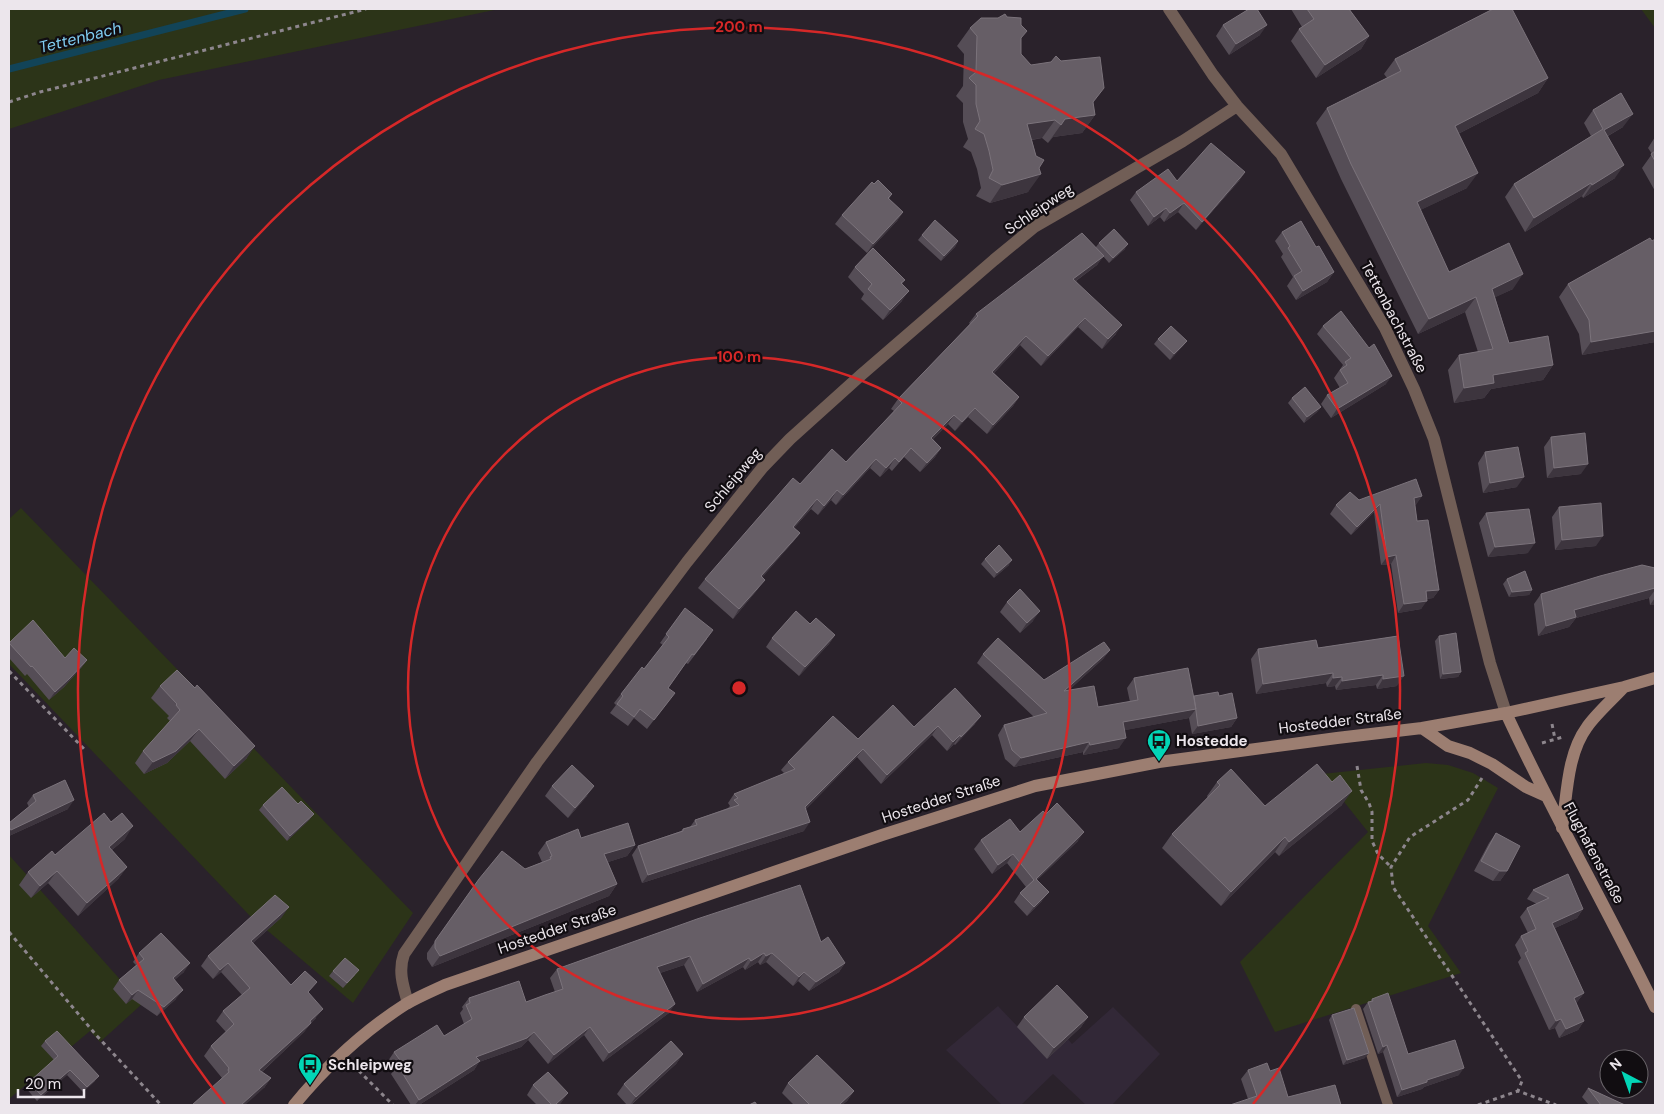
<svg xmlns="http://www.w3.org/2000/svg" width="1664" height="1114" viewBox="0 0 1664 1114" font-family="'DM Sans',sans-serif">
  <rect width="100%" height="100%" fill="#2a222b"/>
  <!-- education -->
  <path fill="#322837" d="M1050 995 1081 1027 1068 1039 1072 1044 1113 1007 1160 1054 1112 1105H1086L1053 1074 1021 1105H1002L946 1050 998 1006 1017 1026Z"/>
  <!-- green -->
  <path fill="#2c3418" d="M9 9H499L159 80 9 129Z
    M1641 9H1655V28Z
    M21 508 413 913 353 1003 249 915 9 664V519Z
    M1426 763 1448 765 1473 773 1498 788 1428 926 1461 973 1275 1032 1240 962 1368 832 1322 774Z
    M9 855 142 1004 100 1042 90 1031 9 1099Z"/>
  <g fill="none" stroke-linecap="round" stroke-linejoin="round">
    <!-- stream -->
    <path stroke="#124458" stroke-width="7" d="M9 69 245 9"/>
    <!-- path -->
    <path stroke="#8d868d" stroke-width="3" stroke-dasharray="4 4" stroke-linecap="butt" d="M9 102 40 92 366 9
      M9 671 85 750
      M1552 724 1555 739
      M1542 743 1563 737
      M1357 766 1361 790 1369 803 1372 812V841L1378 854 1391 867
      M1482 778 1468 800 1410 837 1391 867 1393 887 1522 1081 1518 1091
      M9 932 97 1036 161 1105
      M353 1065 393 1105
      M1478 1105 1518 1091 1556 1105"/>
    <!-- lane -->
    <path stroke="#715e56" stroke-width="10" d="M1356 1009 1388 1105"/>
    <!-- street -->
    <path stroke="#715e56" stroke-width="12" d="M1169 9 1213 75 1237 106 1281 154 1385 328 1414 389 1434 439 1490 663 1506 713
      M408 1003C403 986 398 971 404 954L537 762 687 562 763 467 790 439 861 375 994 260 1034 227 1183 141 1237 106"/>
    <!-- secondary -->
    <path stroke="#9c7e71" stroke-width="12" d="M1506 713C1552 813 1607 908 1655 1007
      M1422 728 1448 746 1470 753 1492 764 1526 787 1546 796
      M1562 828C1567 795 1567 754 1587 727 1596 714 1613 699 1624 687
      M294 1105C327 1065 362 1032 406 1004 418 997 432 991 445 985L882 835 1035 786 1159 762 1337 738 1422 728 1506 713 1624 687 1655 678"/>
  </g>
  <!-- wall -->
  <path fill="#554d56" d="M1291 9H1349L1369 36 1361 49 1316 78 1291 41 1299 29 1302 27Z
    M1223 25 1260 35 1229 55 1216 36Z
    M970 28 1021 41V54L1031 65 1093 103 1095 115 1082 133 1053 137 1048 143 1042 138 1032 140 1039 168 1028 192 990 203 976 196 981 188 977 169 971 152 963 147 968 139 963 122V103L956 96 963 86 964 54 957 46Z
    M1395 59 1548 78 1538 93 1458 134 1467 188 1420 210 1449 272 1513 289 1495 297 1509 343 1553 365 1543 380 1491 389 1484 398 1454 403 1448 370 1459 355 1478 352 1465 312 1418 334 1341 179 1316 123 1327 108 1387 78 1384 74Z
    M1593 110 1623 127 1608 136 1615 178 1583 198 1582 196 1525 232 1505 197 1514 184 1591 136 1584 123Z
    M1655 137V191L1642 168 1652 154 1648 148Z
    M1245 172 1239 181 1196 230 1178 212 1164 222 1160 217 1148 226 1130 200 1136 192 1177 181Z
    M874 184 892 194 889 199 903 212 897 221 867 253 835 224 842 215Z
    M1282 232 1316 247 1334 272 1327 282 1296 300 1287 286 1293 277 1281 257 1283 254 1275 241Z
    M922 235 958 241 955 247 941 261 918 240Z
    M1652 241 1655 342 1582 355 1579 334 1559 297 1568 284Z
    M1099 243 1125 249 1109 263 1103 256 1097 265 1076 281 1116 334 1102 349 1078 327 1041 366 1020 345 994 373 1019 397 1013 406 987 434 968 417 955 431 948 424 933 439 941 448 935 457 920 472 904 457 892 471 889 468 880 477 870 468 836 505 831 500 818 515 811 509 794 528 800 533 793 542 762 577 758 589 733 619 698 588 705 579 800 484 846 462 894 411 891 409 898 399 970 324 969 323 976 314 1096 247Z
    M855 267 905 280 902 284V301L883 320 861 299 864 294 848 277Z
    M1323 326 1386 384 1331 418 1321 404 1327 395 1340 388 1334 378 1343 365 1317 334Z
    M1158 339 1187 341 1183 346 1170 360 1154 344Z
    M1292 398 1321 407 1317 412 1304 423 1288 403Z
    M1551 437 1581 474 1547 478 1544 447Z
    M1485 452 1517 487 1483 493 1478 463Z
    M1422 496 1415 505 1417 521 1439 590 1433 598 1427 599 1421 609 1398 613 1391 564 1381 565 1374 512 1351 535 1330 514 1336 505 1359 500Z
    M1559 507 1596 546 1555 550 1552 517Z
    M1486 513 1528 553 1488 557 1479 523Z
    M985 559 1009 565 994 578 981 564Z
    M1655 568V605H1650L1649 598 1576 618 1569 627 1538 636 1534 604 1541 594Z
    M1507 579 1532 590 1529 595 1509 597 1503 584Z
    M1007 602 1033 621 1020 633 1000 612Z
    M685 608 707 639 688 664 686 663 668 688V702L647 729 634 718 628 726 610 713 616 705 614 703 621 694 644 669 663 645 660 643Z
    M810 624 835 635 829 644 799 676 766 647 772 638Z
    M1398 636 1397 686 1377 689 1376 685 1336 690 1335 686 1327 687 1326 683 1256 694 1251 659 1258 649 1318 648Z
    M1439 636 1461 672 1458 677 1440 679 1435 641Z
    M9 642 65 658 87 660 81 668 64 687 49 700 27 674 25 676 9 658Z
    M1110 650 1103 659 1069 690 1098 707 1130 702 1127 688 1134 678 1194 696H1219L1237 718 1231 727 1192 734 1189 718 1125 730 1119 748 1083 755V752L1014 767 1005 759 998 735 1004 725 1034 717 977 663 983 654 1044 680Z
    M160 686 247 758 225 779 190 741 167 763 144 774 135 763 143 751 170 721 167 718 169 716 151 698Z
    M975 724 955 745 954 744 947 751 932 735 881 784 857 757 806 809 804 831 642 883 632 855 638 846 681 831 683 829 690 827 695 820 728 808 730 806 728 803 734 794 785 774 781 770 788 762 858 739 914 727Z
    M1217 782 1265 806 1342 805 1279 856 1275 852 1221 906 1162 848 1172 834 1208 798 1207 796Z
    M552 786 587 796 568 818 545 796Z
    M33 795 68 809 9 836V823L29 807 27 803Z
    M263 805 310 819 287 841 259 810Z
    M1046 814 1078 841 1037 880 1042 901 1027 916 1014 902 1020 893 1026 887 1007 863 992 874 974 849 981 840 1020 832Z
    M1496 833 1507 871 1500 881H1493L1474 871 1489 843Z
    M581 838 635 845 627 856 608 862 617 884 609 896 432 967 427 959V953L479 879 525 869 542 862 538 853 546 842Z
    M125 839 112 850 127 867 118 879 78 916 48 883 31 898 19 885 28 872 55 855Z
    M1533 890 1583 909 1577 918 1555 928 1584 993 1577 1002 1576 1003 1584 1021 1578 1030 1559 1038 1555 1028 1549 1030 1518 962 1521 958 1515 945 1521 936 1528 933 1520 917 1527 908 1537 904 1527 899Z
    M282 917 253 943 291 985 309 993 316 1018 311 1023 304 1032 262 1072 271 1078 264 1088 221 1079 222 1078 204 1056 211 1046 226 1032 216 1021 223 1011 242 995 221 972 213 979 201 966 208 956Z
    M821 942 845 963 839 972 809 991 798 981 793 986 766 962 760 965 758 962 745 970 743 967 697 992 684 965 660 973 669 1013 603 1062 584 1035 548 1064 528 1040 521 1047 479 1062 474 1070 419 1105H411L391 1074 394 1070 388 1061 394 1052 444 1036 464 1024 460 1013 463 1009 462 1007 469 998 526 1002 555 992 550 978 557 969Z
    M139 953 184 972 174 980 176 999 157 1016 132 999 126 1004 113 989 119 980 136 965 133 962Z
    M333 971 355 975 343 988 329 976Z
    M1372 999 1408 1054 1459 1075 1424 1087 1422 1089 1397 1097 1383 1052 1378 1054 1363 1009 1368 1002H1370Z
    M1332 1015 1365 1058 1343 1065 1329 1020Z
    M1024 1017H1088L1081 1027 1047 1059 1017 1027Z
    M45 1041 95 1081 83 1092 67 1075 37 1101 25 1087 29 1082 54 1060 41 1046Z
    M683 1054 676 1064 631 1105H627L617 1094 624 1084Z
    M1248 1070 1270 1071 1288 1097 1248 1099 1241 1079Z
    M788 1083 854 1091 847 1101 842 1105H794L782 1093Z
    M533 1085 568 1093 559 1105H537L527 1095Z
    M1588 1088 1625 1105H1589L1582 1097Z"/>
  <!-- shaded-wall -->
  <path fill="#3d353e" d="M1267 25 1260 35 1229 55 1236 44Z
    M1369 36 1361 49 1316 78 1325 65Z
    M1548 78 1538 93 1444 141 1455 126Z
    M1104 88 1091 106 1095 115 1082 133 1053 137 1048 143 1065 119 1093 102Z
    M1633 114 1623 127 1595 143 1604 130Z
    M1055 120 1042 138 1015 142 1027 124Z
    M1624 165 1615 178 1583 198 1592 185Z
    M1245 172 1239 181 1196 230 1202 222Z
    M1478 173 1467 188 1406 217 1417 202Z
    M1041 174 1028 192 990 203 1002 185Z
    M1591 183 1582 196 1525 232 1534 218Z
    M1184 203 1178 212 1164 222 1170 213Z
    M1166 208 1160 217 1148 226 1154 217Z
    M903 212 897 221 867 253 873 244Z
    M958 241 955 247 941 261 944 256Z
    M1128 244 1125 249 1109 263 1113 258Z
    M1104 256 1097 265 1066 288 1073 279Z
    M1334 272 1327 282 1296 300 1303 291Z
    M1523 274 1513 289 1481 304 1492 289Z
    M909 291 902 301 883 320 890 310Z
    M1476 297 1465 312 1418 334 1429 319Z
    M1085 318 1078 327 1041 366 1048 356Z
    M1122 325 1116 334 1102 349 1108 339Z
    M1655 331V342L1582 355 1591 342Z
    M1026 336 1020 345 986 382 992 372Z
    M1187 341 1183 346 1170 360 1174 354Z
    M1553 365 1543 380 1491 389 1484 398 1454 403 1464 388 1493 375Z
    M1392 376 1386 384 1331 418 1337 409Z
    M1019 397 1013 406 987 434 993 425Z
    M1321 407 1317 412 1304 423 1307 417Z
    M975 408 968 417 955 431 962 422Z
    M954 415 948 424 925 448 931 438Z
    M941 448 935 457 920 472 927 463Z
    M895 458 889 468 880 477 886 468Z
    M876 459 870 468 836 505 843 495Z
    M1588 464 1581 474 1547 478 1554 468Z
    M1524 477 1517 487 1483 493 1490 483Z
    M837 490 831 500 818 515 824 506Z
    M1422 496 1416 505 1409 506 1414 498Z
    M817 499 811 509 787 536 793 527Z
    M1380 504 1374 512 1351 535 1357 527Z
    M800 533 793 542 755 586 761 576Z
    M1603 536 1596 546 1555 550 1562 540Z
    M1535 543 1528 553 1488 557 1495 547Z
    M1396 555 1391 564 1381 565 1387 557Z
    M1012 560 1009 565 994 578 997 573Z
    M765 580 758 589 733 619 739 609Z
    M1655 588V590L1649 598 1576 618 1569 627 1538 636 1546 626 1574 610Z
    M1439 590 1433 598 1420 600 1426 591Z
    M1532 590 1529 595 1509 597 1512 592Z
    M1655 598V605H1650Z
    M1427 601 1421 609 1398 613 1404 604Z
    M1040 611 1033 621 1020 633 1027 623Z
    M835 635 829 644 799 676 805 667Z
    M1110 650 1103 659 1057 701 1064 691Z
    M87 660 81 668 64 687 49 700 55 692Z
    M1461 672 1458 677 1440 679 1443 674Z
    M1333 673 1326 683 1256 694 1263 684Z
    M1383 675 1376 685 1336 690 1342 681Z
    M1404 676 1397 686 1377 689 1383 679Z
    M1342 677 1335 686 1327 687 1333 678Z
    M1196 709 1189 718 1116 732 1123 722Z
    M981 716 975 724 955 745 961 737Z
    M1237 718 1231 727 1192 734 1198 726Z
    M938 726 932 735 881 784 887 775Z
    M199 729 190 741 167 763 144 774 153 762Z
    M960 735 954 744 947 751 953 742Z
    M1126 738 1119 748 1083 755 1090 745Z
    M1089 742 1083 752 1014 767 1021 758Z
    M255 746 247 758 225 779 234 766Z
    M863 749 857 757 799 816 805 807Z
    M594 786 587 796 568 818 575 808Z
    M1352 791 1342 805 1279 856 1289 842Z
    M74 800 68 809 9 836V832L11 830Z
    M314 814 310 819 287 841 290 836Z
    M810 822 804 831 642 883 648 875Z
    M133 826 125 839 101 859 109 847Z
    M1084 832 1078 841 1029 888 1036 879Z
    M1285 837 1275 852 1221 906 1231 892Z
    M635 845 627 856 596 866 604 854Z
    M1013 854 1007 863 992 874 998 865Z
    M127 867 118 879 78 916 87 903Z
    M57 871 48 883 31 898 40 886Z
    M1500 871H1507L1500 881H1493Z
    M617 884 609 896 432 967 440 956Z
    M1049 892 1042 901 1027 916 1034 907Z
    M289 907 282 917 244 951 251 941Z
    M1583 909 1577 918 1546 932 1552 923Z
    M764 953 758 962 745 970 751 961Z
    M772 953 766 962 760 965 766 956Z
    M690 956 684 965 651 976 657 967Z
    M749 958 743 967 697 992 703 984Z
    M190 963 184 972 167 987 173 978Z
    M228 963 221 972 213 979 220 970Z
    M845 963 839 972 809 991 816 982Z
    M804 972 798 981 793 986 799 977Z
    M138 990 132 999 126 1004 132 995Z
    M183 990 176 999 157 1016 164 1007Z
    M1584 993 1577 1002 1567 1007 1574 998Z
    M675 1004 669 1013 603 1062 609 1053Z
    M323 1009 304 1032 253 1080 259 1070Z
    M1088 1017 1081 1027 1047 1059 1054 1048Z
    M1561 1019 1555 1028 1549 1030 1556 1021Z
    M1584 1021 1578 1030 1559 1038 1566 1029Z
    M590 1027 584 1035 548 1064 554 1055Z
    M534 1032 528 1040 521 1047 479 1062 474 1070 419 1105H415L419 1100 476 1057Z
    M1387 1045 1383 1052 1378 1054 1383 1047Z
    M1369 1053 1365 1058 1343 1065 1347 1060Z
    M683 1054 676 1064 630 1105 636 1097Z
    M1464 1068 1459 1075 1424 1087 1422 1089 1397 1097 1402 1090 1427 1080Z
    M70 1070 67 1075 37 1101 41 1095Z
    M99 1076 95 1081 83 1092 87 1087Z
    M271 1078 264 1088 245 1105H241Z
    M854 1091 847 1101 842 1105H839Z
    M568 1093 561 1103 559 1105H555Z"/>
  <!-- building -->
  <path fill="#665e66" stroke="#7b737b" d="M1249 9H1257L1267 25 1236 44 1223 25Z
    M1307 9H1349L1369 36 1325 65 1299 29 1314 19Z
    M1493 9H1512L1548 78 1455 126 1478 173 1417 202 1449 272 1509 243 1523 274 1492 289 1509 343 1548 336 1553 365 1493 375 1494 383 1464 388 1459 355 1493 349 1476 297 1429 319 1351 164 1327 108 1401 71 1395 59Z
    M1005 14 1007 17 1021 18V25L1027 31 1021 38V54L1031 65 1051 62 1056 56 1061 61 1100 57 1104 88 1093 102 1095 115 1065 119 1061 125 1055 120 1027 124 1036 156 1044 160 1039 168 1041 174 1002 185 989 178 993 170 989 151 984 134 975 129 980 121 976 104V85L969 78 976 72 977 36 970 28 981 18H998Z
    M1621 93 1633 114 1604 130 1624 165 1592 185 1591 183 1534 218 1514 184 1603 129 1593 110Z
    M1211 143 1245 172 1202 222 1184 203 1170 213 1166 208 1154 217 1136 192 1168 169 1177 181Z
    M1655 151V161L1651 154Z
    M878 180 892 194 888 198 903 212 873 244 842 215 872 182 874 184Z
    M935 220 958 241 944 256 922 235Z
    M1301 221 1316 247 1319 246 1334 272 1303 291 1294 276 1302 271 1288 248 1290 246 1282 232Z
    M1114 229 1128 244 1113 258 1099 243Z
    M1082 233 1104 256 1073 279 1122 325 1108 339 1085 318 1048 356 1026 336 992 372 1019 397 993 425 975 408 962 422 954 415 931 438 941 448 927 463 911 448 899 462 895 458 886 468 876 459 843 495 837 490 824 506 817 499 793 527 800 533 761 576 765 580 739 609 705 579 793 478 800 484 832 449 846 462 902 403 898 399 978 316 976 314Z
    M1650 238 1652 241 1655 239V331L1591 342 1589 320 1568 284Z
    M873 248 905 280 901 283 909 291 890 310 868 289 872 284 855 267Z
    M1341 311 1369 348 1374 344 1392 376 1337 409 1327 395 1348 383 1340 370 1347 365 1345 362 1351 358 1323 326Z
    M1171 326 1187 341 1174 354 1158 339Z
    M1305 387 1321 407 1307 417 1292 398Z
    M1585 433 1588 464 1554 468 1551 437Z
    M1518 447 1524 477 1490 483 1485 452Z
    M1416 479 1422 496 1414 498 1417 521 1428 520 1439 590 1426 591 1427 601 1404 604 1396 555 1387 557 1380 504 1357 527 1336 505 1350 492 1359 500Z
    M1601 503 1603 536 1562 540 1559 507Z
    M1529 509 1535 543 1495 547 1486 513Z
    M999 545 1012 560 997 573 985 559Z
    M1642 565 1655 568V588L1574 610 1576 617 1546 626 1541 594 1600 576Z
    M1525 571 1532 590 1512 592 1507 579Z
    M1020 589 1040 611 1027 623 1007 602Z
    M685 608 713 630 694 655 692 654 668 688 675 693 654 720 640 709 634 717 617 704 623 696 621 694 642 667 644 669 669 637 666 634Z
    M796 611 810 624 816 618 835 635 805 667 772 638Z
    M33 620 65 658 74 648 87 660 70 678 55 692 32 666 31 667 9 643Z
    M1456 633 1461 672 1443 674 1439 636Z
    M1398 636 1404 676 1383 679V675L1342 681V677L1333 678V673L1263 684 1258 649 1316 640 1318 648Z
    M998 638 1044 680 1104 642 1110 650 1064 691 1094 686 1098 707 1138 700 1134 678 1188 668 1196 709 1123 722 1126 738 1090 745 1089 742 1021 758 1012 750 1004 725 1047 713 983 654Z
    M177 670 195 688 197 685 255 746 234 766 199 729 176 751 153 762 143 751 180 710 176 705 177 704 160 686Z
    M955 688 981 716 961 737 960 735 953 742 938 726 887 775 863 749 805 807 810 822 648 875 638 846 683 831V829L697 825 695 820 739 805 734 800 738 798 734 794 795 769 788 762 833 716 858 739 893 705 914 727Z
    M1218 692 1219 696 1232 693 1237 718 1198 726 1194 696Z
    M1317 764 1332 782 1340 775 1352 791 1289 842 1285 837 1231 892 1172 834 1220 785 1217 782 1231 769 1265 806Z
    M572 765 594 786 575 808 552 786Z
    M65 780 74 800 11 830 9 827V823L36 801 33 795Z
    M282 787 298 804 301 801 314 814 290 836 263 805Z
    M1057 803 1084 832 1036 879 1049 892 1034 907 1020 893 1034 880 1013 854 998 865 981 840 1010 819 1020 832 1043 811 1046 814Z
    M104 813 111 822 122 813 133 826 109 847 127 867 87 903 57 871 40 886 28 872 52 851 55 855Z
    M628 823 635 845 604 854 617 884 440 956 435 948V941L479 879 502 851 525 869 551 859 550 857 552 856 546 842 578 829 581 838Z
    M1496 833 1520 846 1507 871H1500L1481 861Z
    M1568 874 1583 909 1552 923 1584 993 1574 998 1584 1021 1566 1029 1561 1019 1556 1021 1525 953 1528 951 1521 936 1536 929 1527 908 1549 898 1533 890Z
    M800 885 821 942 828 937 845 963 816 982 804 972 799 977 772 953 766 956 764 953 751 961 749 958 703 984 690 956 657 967 675 1004 609 1053 590 1027 554 1055 534 1032 527 1038 476 1057 480 1061 419 1100 398 1066 402 1063 394 1052 437 1025 444 1036 472 1019 466 1005 470 1003 469 998 519 981 526 1002 545 995 563 989 557 969 697 919Z
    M275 895 289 907 251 941 291 985 305 971 317 982 308 992 323 1009 310 1021 311 1023 259 1070 271 1078 241 1105H192L229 1072 228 1070 229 1068 211 1046 234 1024 223 1011 250 988 228 963 220 970 208 956Z
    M161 933 190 963 173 978 183 990 164 1007 138 990 132 995 119 980 144 959 139 953Z
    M345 958 359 970 347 983 333 971Z
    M1057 985 1088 1017 1054 1048 1024 1017Z
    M1388 993 1408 1054 1455 1040 1464 1068 1427 1080V1082L1402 1090 1387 1045 1383 1047 1368 1002 1373 1001 1372 999Z
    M1354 1008 1369 1053 1347 1060 1332 1015Z
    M57 1031 99 1076 87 1087 70 1070 41 1095 29 1082 58 1056 45 1041Z
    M671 1041 683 1054 636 1097 624 1084Z
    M817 1055 854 1091 839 1105H810L788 1083Z
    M1267 1063 1270 1071 1279 1068 1288 1097 1335 1085 1341 1105H1230L1257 1096 1248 1070Z
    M548 1072 568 1093 555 1105H552L533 1085Z
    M1588 1088 1625 1105H1601Z
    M755 1102 757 1105H749Z"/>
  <!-- distance rings -->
  <g fill="none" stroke="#d62828" stroke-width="2.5">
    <circle cx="739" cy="688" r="331"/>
    <path d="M225 1104A661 661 0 1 1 1253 1104"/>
  </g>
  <!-- icons -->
  <defs>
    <g id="bus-pin" transform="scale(1.25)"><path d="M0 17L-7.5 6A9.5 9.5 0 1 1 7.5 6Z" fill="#02d5b6" stroke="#110d11"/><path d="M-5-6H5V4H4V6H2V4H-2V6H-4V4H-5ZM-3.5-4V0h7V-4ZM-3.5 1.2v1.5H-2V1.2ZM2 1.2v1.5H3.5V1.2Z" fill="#111"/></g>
  </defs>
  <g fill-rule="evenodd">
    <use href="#bus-pin" x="1159" y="741"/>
    <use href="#bus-pin" x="310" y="1065"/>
  </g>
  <g text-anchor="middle" stroke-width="4.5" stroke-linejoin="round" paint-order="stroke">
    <!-- street labels -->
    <g font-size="15" fill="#ece6ec" stroke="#110d11">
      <text transform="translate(1039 209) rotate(-34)" y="5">Schleipweg</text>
      <text transform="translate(1394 317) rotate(62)" y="5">Tettenbachstraße</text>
      <text transform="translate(733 480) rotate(-50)" y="5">Schleipweg</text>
      <text transform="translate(1340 721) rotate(-7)" y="5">Hostedder Straße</text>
      <text transform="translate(941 799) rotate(-18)" y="5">Hostedder Straße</text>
      <text transform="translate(1594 853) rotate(62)" y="5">Flughafenstraße</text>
      <text transform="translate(557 929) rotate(-19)" y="5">Hostedder Straße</text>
    </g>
    <!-- poi labels -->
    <g font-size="15" font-weight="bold" fill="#ece6ec" stroke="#110d11" text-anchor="start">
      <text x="1176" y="746">Hostedde</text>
      <text x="328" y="1070">Schleipweg</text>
    </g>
    <!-- water labels -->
    <g font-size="16" font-style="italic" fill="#7fccf1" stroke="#110d11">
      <text transform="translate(80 37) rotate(-14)" y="6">Tettenbach</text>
    </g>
  </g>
  <circle cx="739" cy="688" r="8" fill="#d62828" stroke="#110d11" stroke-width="2.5"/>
  <g font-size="15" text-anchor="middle" font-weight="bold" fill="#d62828" stroke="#110d11" stroke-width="4.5" stroke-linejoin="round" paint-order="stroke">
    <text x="739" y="32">200 m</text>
    <text x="739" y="362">100 m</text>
  </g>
  <!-- border -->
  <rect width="1664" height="1114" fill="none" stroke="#ece6ec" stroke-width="20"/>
  <!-- north arrow -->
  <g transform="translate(1624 1074) rotate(319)"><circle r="24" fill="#110d11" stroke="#696469"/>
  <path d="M0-4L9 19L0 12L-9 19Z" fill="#02d5b6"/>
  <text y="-8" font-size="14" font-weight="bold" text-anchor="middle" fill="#ece6ec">N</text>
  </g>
  <!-- scale -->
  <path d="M18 1089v8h66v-8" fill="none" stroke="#ece6ec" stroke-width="2.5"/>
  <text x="25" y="1089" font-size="15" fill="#ece6ec" stroke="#110d11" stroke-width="4" paint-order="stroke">20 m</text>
</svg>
